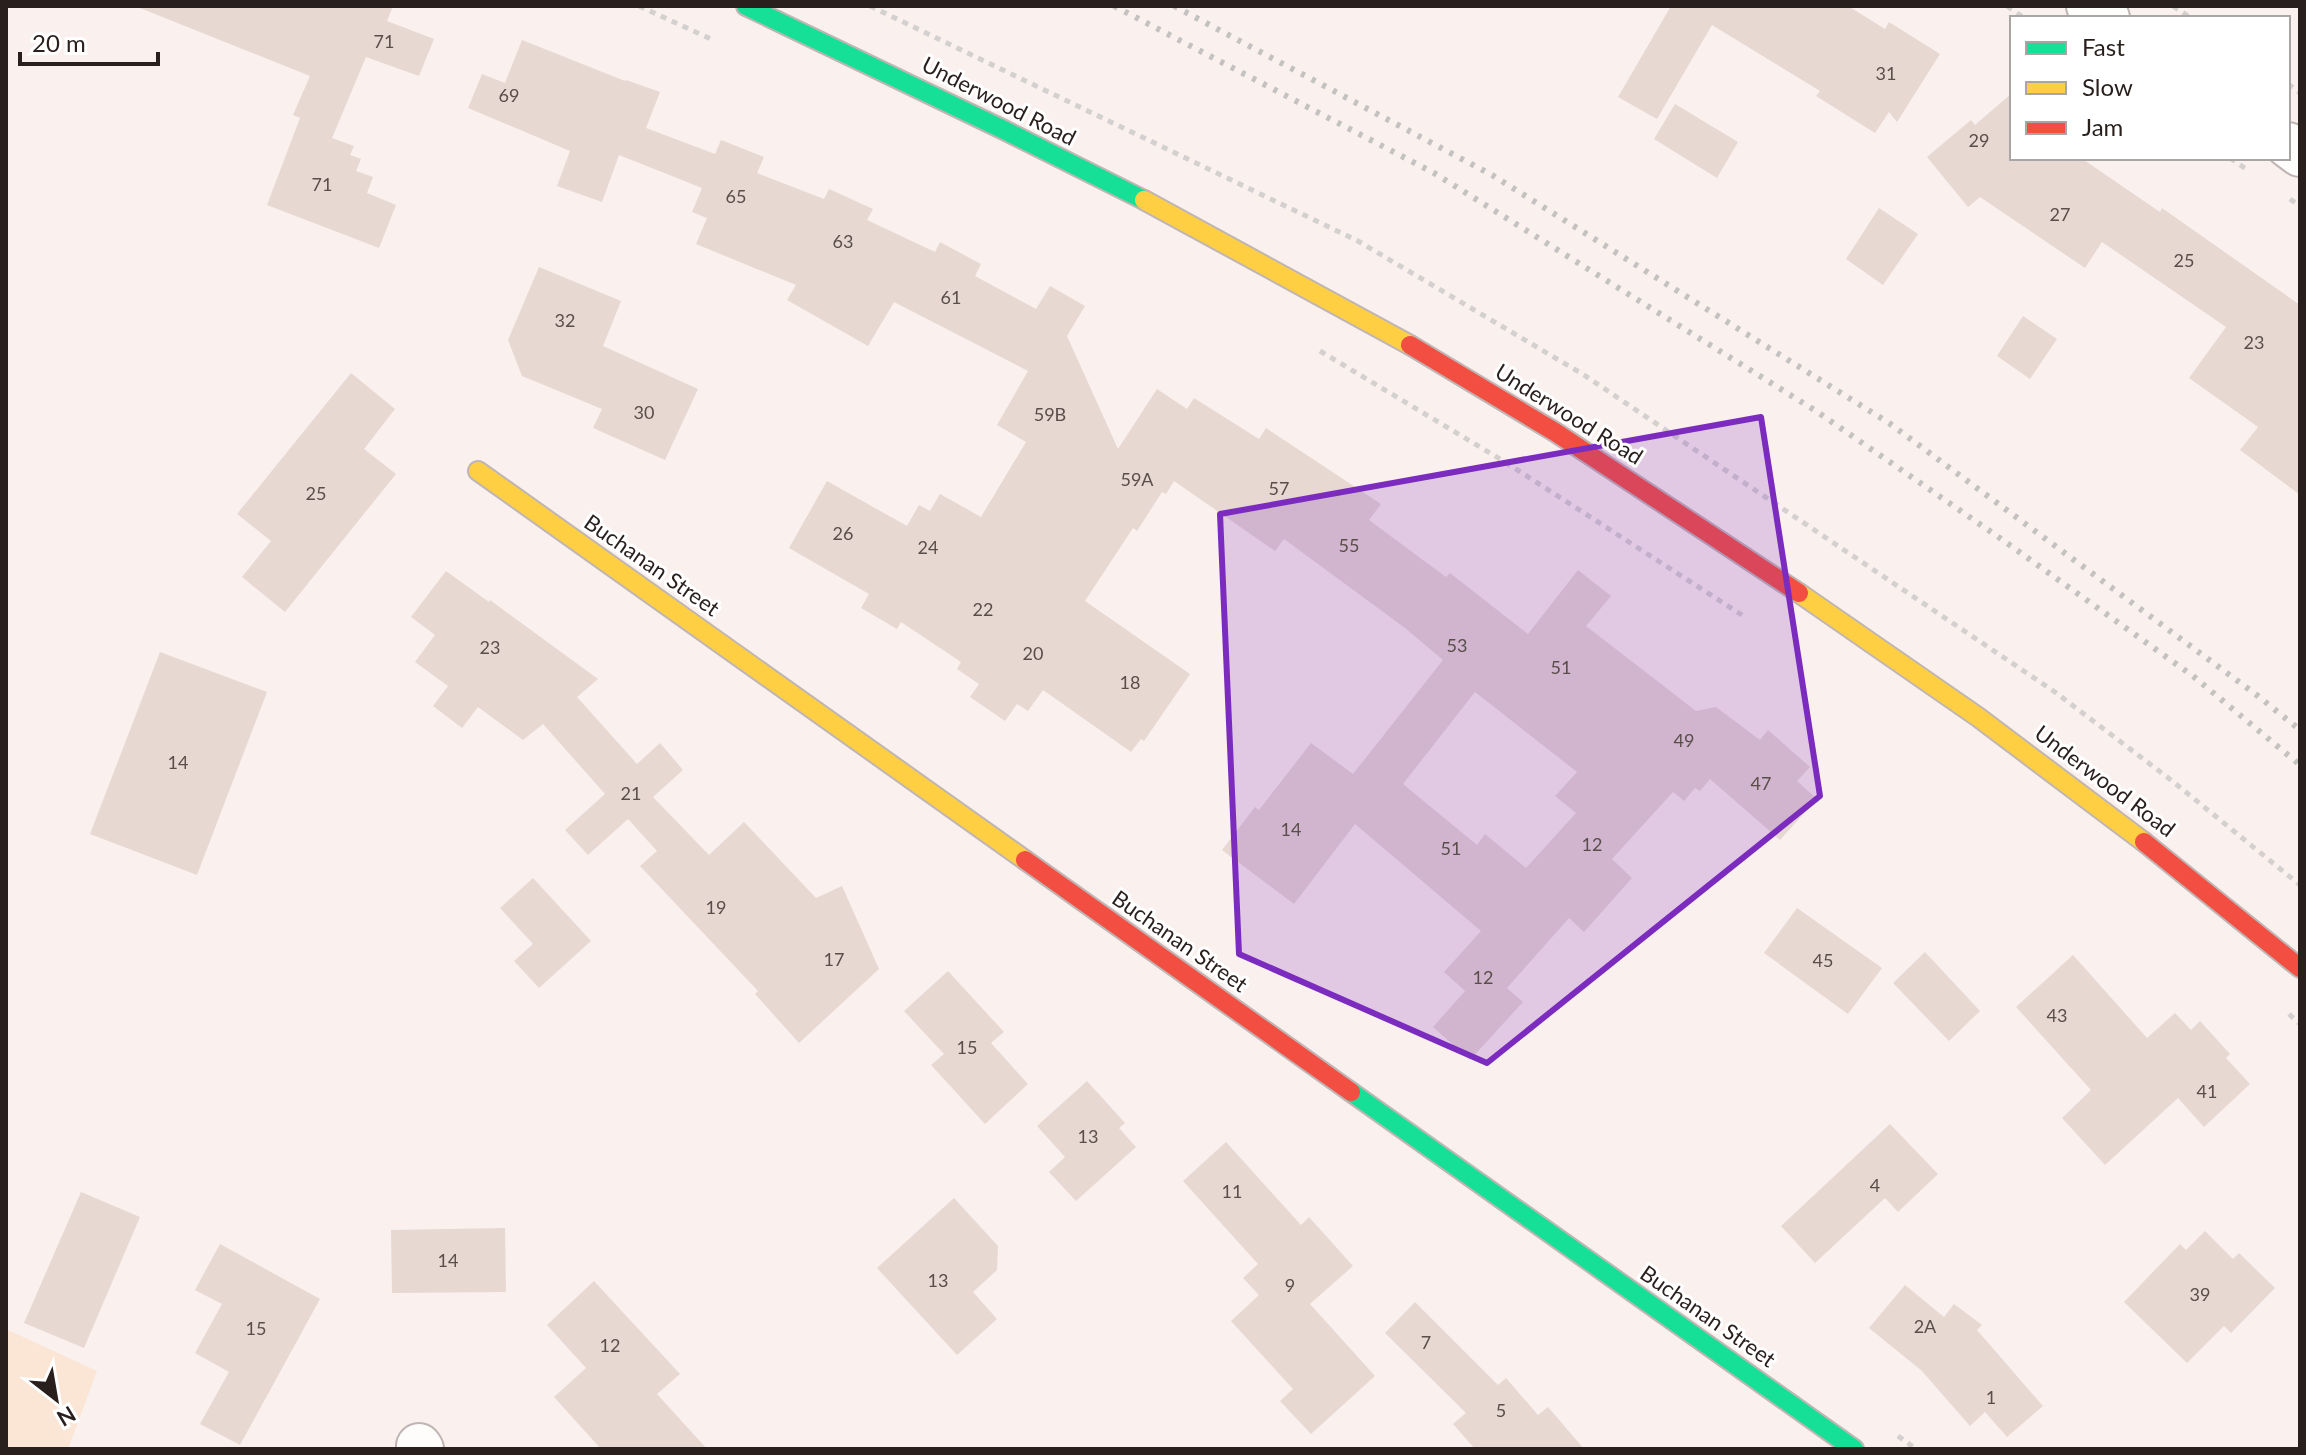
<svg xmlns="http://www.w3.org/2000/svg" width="2306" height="1455" viewBox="0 0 2306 1455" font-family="Lato,sans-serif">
  <rect width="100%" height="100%" fill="#faf0ee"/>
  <!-- green -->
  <path fill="#fbe6d6" d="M6 1329 97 1371 68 1449H6Z"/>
  <!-- building -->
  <path fill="#e7d8d2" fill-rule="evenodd" d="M141 6H393L387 21 434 39 419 76 366 57 332 138 354 146 350 155 361 159 356 171 373 177 367 193 396 205 379 248 267 205 300 118 293 115 310 76 140 8Z
    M1671 6H1848L1885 29 1889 22 1940 54 1897 122 1889 112 1875 133 1816 96 1820 91 1712 25 1657 119 1618 97Z
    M522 40 625 81 626 80 660 92 646 128 715 154 721 140 764 157 757 173 824 199 829 189 873 209 867 220 935 252 940 242 981 264 975 276 1036 309 1050 286 1085 306 1067 336 1118 449 1157 389 1187 409 1194 398 1259 439 1266 428 1381 504 1369 520 1446 577 1450 573 1528 634 1578 570 1611 596 1586 626 1696 711 1716 707 1760 740 1768 730 1810 767 1797 781 1817 799 1780 840 1710 779 1700 791 1695 788 1684 801 1673 792 1612 859 1632 878 1584 932 1569 918 1507 988 1523 1002 1470 1060 1433 1027 1465 991 1444 972 1481 931 1355 824 1294 904 1222 850 1255 807 1259 810 1311 743 1353 774 1443 660 1405 628 1284 539 1275 551 1174 481 1166 494 1162 492 1137 531 1133 528 1085 601 1190 674 1144 741 1141 739 1131 752 1043 690 1028 711 1017 704 1005 721 970 697 979 684 957 669 961 662 901 622 897 629 861 608 869 594 789 548 827 481 907 526 919 505 930 511 940 494 981 517 1026 442 997 425 1028 371 894 302 868 346 787 300 796 285 696 244 707 218 692 212 702 188 619 155 602 202 557 186 570 151 468 108 482 74 505 83ZM1475 692 1577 772 1555 796 1576 813 1526 868 1485 834 1477 845 1403 784Z
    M2012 93V158H2081L2160 212 2162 208 2300 305V495L2240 450 2258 427 2189 378 2226 327 2102 242 2085 268 1980 197 1968 207 1927 157 1971 120 1975 125Z
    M1675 104 1738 142 1717 178 1654 139Z
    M1879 208 1918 234 1883 285 1846 259Z
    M539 267 621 301 603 346 698 389 665 460 593 428 602 409 522 376 508 340Z
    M2023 316 2057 339 2030 379 1997 356Z
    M351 373 395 409 364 449 396 474 285 612 242 577 271 541 237 514Z
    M446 571 489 602 490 600 598 679 577 697 637 764 660 743 683 770 653 797 709 855 744 822 816 898 842 886 879 969 799 1043 755 994 758 991 640 866 657 851 628 819 588 855 565 830 605 794 543 724 523 740 478 707 462 728 433 706 448 686 415 662 435 635 411 617Z
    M160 652 267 692 197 875 90 834Z
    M533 878 591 941 539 988 514 961 533 944 500 908Z
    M1797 908 1882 968 1848 1014 1764 953Z
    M1925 952 1980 1011 1949 1041 1893 983Z
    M2073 955 2147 1038 2175 1013 2191 1030 2200 1021 2230 1054 2226 1058 2250 1084 2204 1127 2178 1098 2105 1165 2062 1118 2091 1090 2016 1007Z
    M948 971 1004 1032 991 1043 1028 1084 985 1124 931 1065 944 1054 904 1011Z
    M1087 1081 1125 1123 1119 1128 1136 1147 1076 1201 1049 1172 1065 1157 1037 1126Z
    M1890 1124 1938 1174 1898 1212 1885 1198 1815 1263 1781 1226Z
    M1226 1142 1301 1225 1309 1217 1353 1266 1310 1304 1375 1376 1311 1434 1280 1401 1293 1389 1231 1321 1259 1295 1243 1278 1258 1264 1183 1181Z
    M81 1192 140 1217 84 1348 24 1323Z
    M954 1198 998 1246 997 1270 973 1292 997 1319 957 1355 877 1268Z
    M505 1228 506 1292 392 1293 391 1230Z
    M2205 1231 2233 1259 2239 1253 2275 1288 2231 1333 2224 1326 2187 1363 2124 1302 2180 1244 2186 1250Z
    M220 1244 320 1299 240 1445 200 1424 229 1372 195 1353 222 1304 195 1290Z
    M594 1281 680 1374 657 1394 707 1449H601L554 1397 586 1368 547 1325Z
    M1905 1285 1944 1317 1954 1304 1982 1325 1977 1330 2043 1406 2007 1437 1985 1412 1970 1426 1922 1371 1869 1328Z
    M1415 1302 1498 1385 1506 1378 1538 1415 1548 1407 1584 1449H1475L1453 1424 1466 1413 1385 1333Z"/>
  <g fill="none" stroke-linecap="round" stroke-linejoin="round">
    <!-- street casing -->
    <g stroke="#bfb5b4" stroke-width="48">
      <path id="street" d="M2089 6 2107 18
        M2288 145 2300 154
        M419 1446 421 1449"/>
    </g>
    <!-- fast casing -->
    <g stroke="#bfb5b4" stroke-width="22">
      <path id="fast" d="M746 6 1002 129 1144 200
        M1351 1092 1854 1449"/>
    </g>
    <!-- slow casing -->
    <g stroke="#bfb5b4" stroke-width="22">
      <path id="slow" d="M1144 200 1410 345
        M478 471 1025 860
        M1799 593 1978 717 2144 842"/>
    </g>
    <!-- jam casing -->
    <g stroke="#bfb5b4" stroke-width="22">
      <path id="jam" d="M1410 345 1555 432 1799 593
        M2144 842 2300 968
        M1025 860 1351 1092"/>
    </g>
    <!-- path -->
    <path stroke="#d3d0cf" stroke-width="5" stroke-dasharray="6 6" stroke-linecap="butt" d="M639 6 713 40
      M870 6 1358 241 1584 375 2055 692 2171 780 2300 885
      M2007 6 2024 18
      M2173 6 2191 18
      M2288 84 2300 93
      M2230 158 2249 171
      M2290 199 2300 206
      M1320 351 1505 462 1742 615
      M2289 1014 2300 1024
      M1898 1436 1916 1449"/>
    <!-- street -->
    <use href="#street" stroke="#fefdfc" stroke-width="44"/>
    <!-- fast -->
    <use href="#fast" stroke="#16e098" stroke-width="18"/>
    <!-- slow -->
    <use href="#slow" stroke="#ffcf43" stroke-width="18"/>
    <!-- jam -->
    <use href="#jam" stroke="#f24e42" stroke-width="18"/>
    <!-- rail -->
    <path stroke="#c4c1c1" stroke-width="6" stroke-dasharray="4 8" stroke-linecap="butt" d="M1114 6 1434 173 1816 411 1997 536 2193 676 2300 765
      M1174 6 1492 175 1889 423 2258 696 2300 730"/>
  </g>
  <!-- marked area -->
  <path fill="#7b2cbf" fill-opacity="0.2" stroke="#7b2cbf" stroke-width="6" stroke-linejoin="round" d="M1761 417 1820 796 1487 1063 1239 954 1220 514Z"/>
  <g text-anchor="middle" stroke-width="6" stroke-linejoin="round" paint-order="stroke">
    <!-- number labels -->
    <g font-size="18" fill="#5a4e4b">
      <text x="384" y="48">71</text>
      <text x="1886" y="80">31</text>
      <text x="509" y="102">69</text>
      <text x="1979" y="147">29</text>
      <text x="322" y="191">71</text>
      <text x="736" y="203">65</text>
      <text x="2060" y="221">27</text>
      <text x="843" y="248">63</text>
      <text x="2184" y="267">25</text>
      <text x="951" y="304">61</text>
      <text x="565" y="327">32</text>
      <text x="2254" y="349">23</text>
      <text x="644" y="419">30</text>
      <text x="1050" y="421">59B</text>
      <text x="1137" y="486">59A</text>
      <text x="1279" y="495">57</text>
      <text x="316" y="500">25</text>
      <text x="843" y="540">26</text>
      <text x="1349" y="552">55</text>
      <text x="928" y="554">24</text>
      <text x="983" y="616">22</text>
      <text x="1457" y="652">53</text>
      <text x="490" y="654">23</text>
      <text x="1033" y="660">20</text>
      <text x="1561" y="674">51</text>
      <text x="1130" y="689">18</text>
      <text x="1684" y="747">49</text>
      <text x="178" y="769">14</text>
      <text x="1761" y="790">47</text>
      <text x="631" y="800">21</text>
      <text x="1291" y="836">14</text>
      <text x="1592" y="851">12</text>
      <text x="1451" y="855">51</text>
      <text x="716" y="914">19</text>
      <text x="834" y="966">17</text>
      <text x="1823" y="967">45</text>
      <text x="1483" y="984">12</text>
      <text x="2057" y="1022">43</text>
      <text x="967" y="1054">15</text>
      <text x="2207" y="1098">41</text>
      <text x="1088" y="1143">13</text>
      <text x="1875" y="1192">4</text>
      <text x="1232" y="1198">11</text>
      <text x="448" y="1267">14</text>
      <text x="938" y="1287">13</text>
      <text x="1290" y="1292">9</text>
      <text x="2200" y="1301">39</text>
      <text x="1925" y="1333">2A</text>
      <text x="256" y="1335">15</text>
      <text x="1426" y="1349">7</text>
      <text x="610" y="1352">12</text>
      <text x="1991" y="1404">1</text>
      <text x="1501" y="1417">5</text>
    </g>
    <!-- street labels -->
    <g font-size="22" fill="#291f1d" stroke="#fff">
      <text transform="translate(999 101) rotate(27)" y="8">Underwood Road</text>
      <text transform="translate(1569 414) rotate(32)" y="8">Underwood Road</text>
      <text transform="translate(652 565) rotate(35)" y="8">Buchanan Street</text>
      <text transform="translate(2105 781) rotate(37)" y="8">Underwood Road</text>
      <text transform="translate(1180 941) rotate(35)" y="8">Buchanan Street</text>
      <text transform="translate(1708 1316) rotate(35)" y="8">Buchanan Street</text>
    </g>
  </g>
  <!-- border -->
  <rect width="2306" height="1455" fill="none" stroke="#291f1d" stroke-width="16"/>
  <!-- legend -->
  <rect x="2010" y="16" width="280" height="144" fill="#ffffff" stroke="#a9a5a5" stroke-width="2"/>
  <rect x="2026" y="42" width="40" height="12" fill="#16e098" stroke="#a9a5a5" stroke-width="2"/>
  <text x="2082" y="56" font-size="24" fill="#291f1d">Fast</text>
  <rect x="2026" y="82" width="40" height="12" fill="#ffcf43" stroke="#a9a5a5" stroke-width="2"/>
  <text x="2082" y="96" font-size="24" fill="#291f1d">Slow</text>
  <rect x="2026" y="122" width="40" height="12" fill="#f24e42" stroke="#a9a5a5" stroke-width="2"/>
  <text x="2082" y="136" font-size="24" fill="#291f1d">Jam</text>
  <!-- north arrow -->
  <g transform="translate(56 1399) rotate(149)" stroke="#ffffff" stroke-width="6" paint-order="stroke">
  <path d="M0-6L14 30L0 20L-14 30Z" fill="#291f1d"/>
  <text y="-12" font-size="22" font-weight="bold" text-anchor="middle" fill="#291f1d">N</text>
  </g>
  <!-- scale -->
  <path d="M20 52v12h138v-12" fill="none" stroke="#291f1d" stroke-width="4"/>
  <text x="32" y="52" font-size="24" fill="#291f1d" stroke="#ffffff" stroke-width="6" paint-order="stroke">20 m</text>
</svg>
